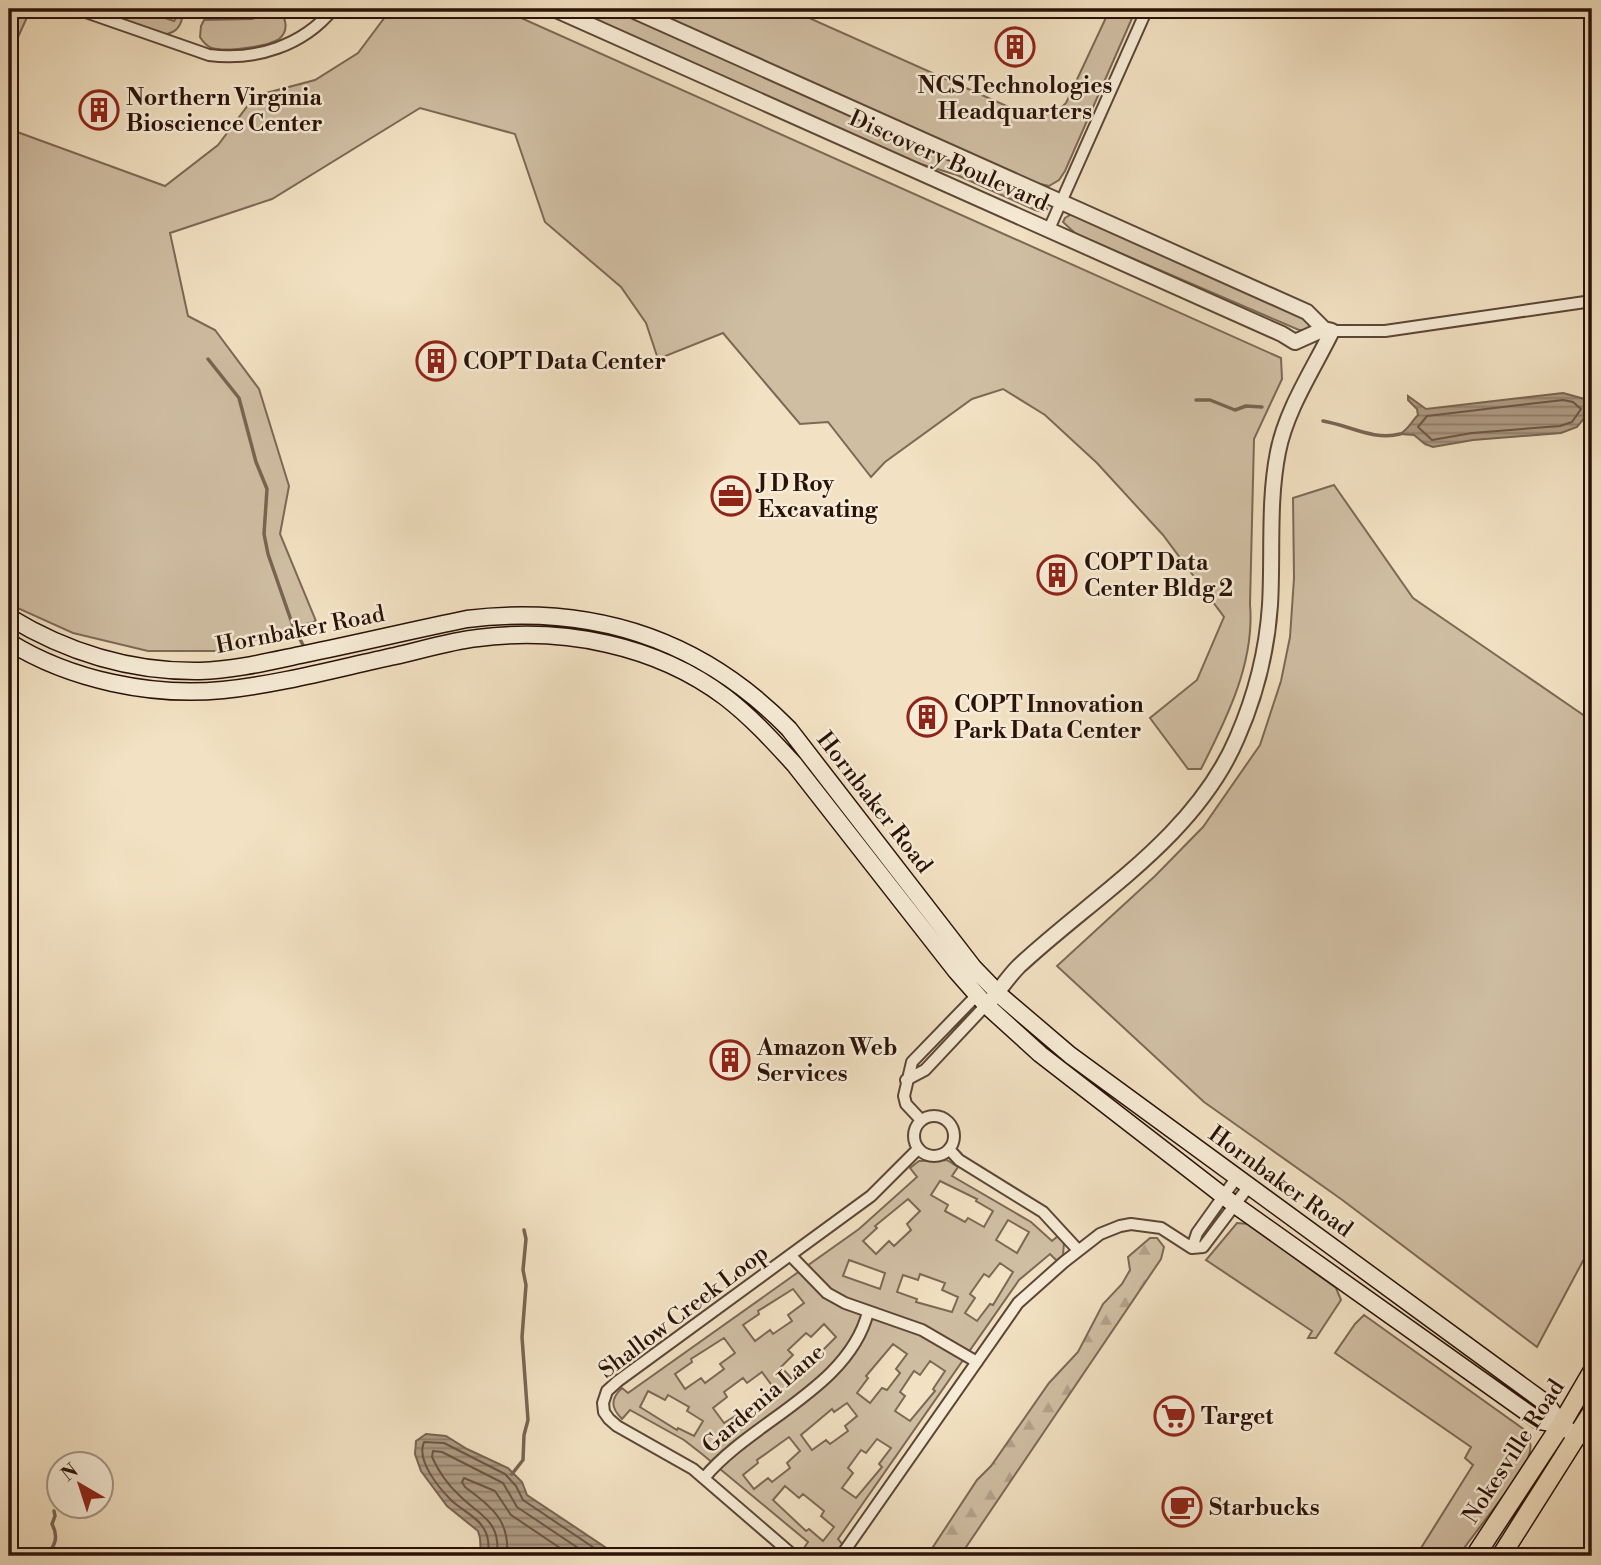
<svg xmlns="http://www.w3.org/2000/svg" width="1601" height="1565" viewBox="0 0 1601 1565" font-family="'Libre Bodoni',serif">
  <defs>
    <pattern id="forest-firs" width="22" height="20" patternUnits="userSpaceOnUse" patternTransform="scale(1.75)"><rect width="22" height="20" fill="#d0bea3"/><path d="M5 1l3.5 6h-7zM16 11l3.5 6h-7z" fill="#b3a28b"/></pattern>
    <pattern id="water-rules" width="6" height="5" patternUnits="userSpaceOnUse" patternTransform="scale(1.75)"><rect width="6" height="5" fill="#ae9b83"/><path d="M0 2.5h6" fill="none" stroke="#8e7d69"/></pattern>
  </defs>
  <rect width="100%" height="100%" fill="#f2e1c2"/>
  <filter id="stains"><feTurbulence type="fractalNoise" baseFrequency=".00286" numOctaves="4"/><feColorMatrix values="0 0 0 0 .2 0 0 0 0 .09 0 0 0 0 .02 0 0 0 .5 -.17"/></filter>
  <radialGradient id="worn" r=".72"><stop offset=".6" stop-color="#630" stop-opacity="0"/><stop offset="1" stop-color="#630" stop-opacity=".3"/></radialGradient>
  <!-- green -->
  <path fill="#d0bea3" stroke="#7d6856" stroke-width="2" fill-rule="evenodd" d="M9 9H19L28 15 9 57Z
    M87 9H139L174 21 177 17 182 19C179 30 173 33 163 35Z
    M391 9H501L1281 358 1282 379 1254 439 1250 604C1255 662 1227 718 1201 769H1188L1150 718 1197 680 1224 617 1163 535 1097 463 1045 415 1003 389 972 399 885 462 871 477 828 422 800 424 723 333 658 359 646 323 621 287 545 222 515 134 420 108 272 199 170 233 188 316 215 330 259 389 289 486 280 534 316 621 219 651H148L73 633 13 606 9 602V129L165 186 218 145 255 96 315 80 358 53Z
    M570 9H615L1042 200 1047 209 1044 212 1035 210 957 175 917 163 887 151Z
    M645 9H789L1031 117 1060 109 1066 103 1110 9H1130L1133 16 1065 171 1059 180 1049 186 1036 183Z
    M277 11C287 16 289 31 279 39 266 47 226 52 212 48 206 46 203 42 200 37L201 26 204 20 252 19Z
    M1070 215H1075L1303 315 1309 324 1310 330H1299L1076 234 1063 222 1065 218Z
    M1334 485 1413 598 1592 721V1244L1537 1347 1341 1199 1204 1102 1057 966 1155 876 1203 827 1260 745 1281 681 1290 637 1294 578 1293 498Z
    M947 1160 958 1167 952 1176 1031 1222 1052 1241 1058 1236 1064 1243 1063 1255 1057 1261 1050 1254 1019 1280 838 1539 843 1545C835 1557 824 1558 810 1555L804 1548 808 1542 702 1454 684 1440 630 1410 622 1419C611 1408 610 1399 622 1388L628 1393 859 1229 917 1177 910 1168 919 1161ZM940 1181 977 1199 976 1201 993 1211 984 1227 968 1218 965 1222 945 1211 948 1205 931 1195ZM908 1199 920 1211 907 1224 911 1230 894 1246 889 1241 876 1254 863 1241 877 1228 875 1226ZM1008 1220 1029 1232 1017 1253 996 1240ZM849 1260 885 1273 880 1289 843 1276ZM1000 1263 1013 1272 993 1305 990 1304 977 1321 965 1313 975 1298 970 1294 984 1274 989 1277ZM920 1274 945 1283 942 1290 958 1297 952 1312 916 1302 917 1299 897 1292 903 1275 918 1280ZM793 1289 804 1303 788 1315 792 1321 773 1334 770 1330 755 1341 743 1325 759 1314 758 1311ZM824 1324 836 1337 822 1351 824 1354 793 1380 781 1367 793 1355 788 1350 806 1333 811 1337ZM724 1338 735 1353 720 1364 724 1369 705 1383 701 1378 685 1389 675 1374 692 1362 691 1359ZM893 1344 907 1354 896 1369 900 1373 887 1390 882 1388 870 1403 857 1393 868 1378 866 1376ZM930 1361 945 1371 933 1389 935 1391 910 1421 895 1411 905 1396 900 1392 914 1371 920 1375ZM762 1372 773 1387 758 1399 759 1401 724 1423 713 1408 727 1397 724 1392 743 1378 747 1383ZM648 1391 665 1400 668 1395 689 1407 687 1411 703 1421 694 1436 678 1428 677 1430 640 1407ZM847 1403 857 1416 845 1426 848 1431 830 1444 826 1440 812 1450 801 1435 832 1409 834 1412ZM789 1437 800 1451 787 1463 790 1468 772 1482 768 1478 754 1489 743 1475 758 1463 757 1460ZM877 1439 891 1448 879 1464 882 1467 856 1498 842 1488 853 1473 848 1468 861 1450 866 1453ZM785 1486 799 1498 803 1494 824 1511 821 1516 834 1527 823 1541 809 1529 806 1531 773 1500Z
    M1237 1223 1248 1224 1336 1288 1341 1300 1316 1338H1308L1312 1331 1206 1260Z
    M1364 1315 1522 1428C1531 1437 1533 1446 1528 1458L1507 1491 1458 1556H1416L1473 1465 1465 1458 1471 1447 1335 1353 1355 1324Z"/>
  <!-- forest -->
  <path fill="url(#forest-firs)" stroke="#7d6856" stroke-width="2" d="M1150 1238H1157L1164 1247 1161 1259 960 1556H927L977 1480 991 1466 1049 1383 1078 1352 1103 1304 1122 1284 1130 1270 1128 1257Z"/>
  <!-- water -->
  <path fill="url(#water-rules)" stroke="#796452" stroke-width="2" d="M1563 393 1592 401V409L1577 427 1561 433 1473 440 1433 447 1425 444 1414 435 1400 434C1409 429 1411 422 1418 415L1417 409 1408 400V396L1426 409Z
    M426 1434 446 1436 467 1449 508 1468 522 1482 527 1495 608 1549 624 1556H481L480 1538 478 1531 447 1506 421 1471 415 1454 416 1441Z"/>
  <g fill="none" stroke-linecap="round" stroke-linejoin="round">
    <!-- shore -->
    <path stroke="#6c5646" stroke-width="2" d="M1563 400 1573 402 1581 409 1572 422 1560 426 1472 433 1432 440 1418 427 1427 416Z
      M488 1556C489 1548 489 1537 484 1529 477 1516 461 1510 451 1500 438 1487 416 1460 424 1442L444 1443 505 1474 516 1486 523 1500 606 1556
      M497 1556C501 1519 479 1516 458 1494 447 1484 438 1470 432 1457L433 1451 442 1452 503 1483 517 1507 590 1556
      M507 1556C510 1519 491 1507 465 1487L462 1482 464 1478 495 1491 511 1515 572 1556"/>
    <!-- stream -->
    <path stroke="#796452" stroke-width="3.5" d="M208 359 239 398 256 462 267 489 264 534 268 554 293 626 303 645
      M1196 400H1210L1235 410 1246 406 1262 407
      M1323 421C1348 425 1374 441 1400 434
      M512 1474 523 1460 524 1435 528 1420 522 1337 526 1285 523 1270 526 1239 524 1230
      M46 1556C55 1546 59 1537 52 1524L55 1516 54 1511"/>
    <!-- minor casing -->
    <g stroke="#5c4637" stroke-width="14">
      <path id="minor" d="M77 9 209 55C255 61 303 46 333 9
        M1049 229 1147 9
        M1332 331H1385L1592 301
        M906 1080 925 1070 986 1005
        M914 1136a20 20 0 1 1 40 0a20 20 0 1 1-40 0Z
        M921 1120 906 1104 904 1096 912 1062 977 995
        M949 1149 959 1160 1043 1212 1078 1250
        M1192 1248 1197 1233 1237 1177
        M791 1256 827 1293 845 1303 922 1330 977 1362
        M704 1478C751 1421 849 1388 868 1312
        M794 1556 693 1469 617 1426 609 1419 604 1412 603 1403 607 1391 618 1381 871 1196 918 1149
        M841 1556 1018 1303 1064 1262 1100 1234 1120 1226 1131 1224 1161 1228 1192 1248 1203 1247 1249 1186"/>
    </g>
    <!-- tertiary casing -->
    <g stroke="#5c4637" stroke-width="18">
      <path id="tertiary" d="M554 9 1282 334 1295 342 1324 329
        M630 9 1307 312 1324 329 1332 331C1313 370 1286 410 1278 452 1268 502 1273 555 1270 605 1267 650 1255 697 1237 738 1195 837 1094 896 1019 966 1009 976 1001 988 992 999"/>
    </g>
    <!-- secondary casing -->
    <g stroke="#2a1209" stroke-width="19">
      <path id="secondary" d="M9 617C68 653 130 672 200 671 236 670 271 661 305 654 359 643 413 630 467 619 592 604 700 638 789 729L973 967 1002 997 1070 1055 1547 1404 1561 1425 1578 1437
        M9 642C70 680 152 697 223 690 281 684 339 668 395 656 422 650 450 641 478 638 563 627 656 645 725 697 751 717 772 740 794 764L956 971 986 1005 1040 1054 1235 1205 1539 1421 1561 1425"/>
    </g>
    <!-- trunk casing -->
    <g stroke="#2a1209" stroke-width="21">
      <path id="trunk" d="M1475 1556 1561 1425 1592 1372
        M1501 1556 1592 1412"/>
    </g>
    <!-- minor -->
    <use href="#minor" stroke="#f7ecd7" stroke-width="10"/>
    <!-- tertiary -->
    <use href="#tertiary" stroke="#f7ecd7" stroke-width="14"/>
    <!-- secondary -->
    <use href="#secondary" stroke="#f7ecd7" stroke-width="16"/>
    <!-- trunk -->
    <use href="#trunk" stroke="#f2e1c2" stroke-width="18"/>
  </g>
  <!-- icons -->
  <defs>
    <g id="building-ring" transform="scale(2.0125)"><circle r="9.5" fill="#f7ecd7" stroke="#8f2418" stroke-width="1.5"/><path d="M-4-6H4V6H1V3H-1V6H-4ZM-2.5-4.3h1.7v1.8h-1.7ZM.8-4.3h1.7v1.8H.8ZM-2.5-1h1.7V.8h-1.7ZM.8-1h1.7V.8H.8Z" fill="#8f2418"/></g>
    <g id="office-ring" transform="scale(2.0125)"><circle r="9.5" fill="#f7ecd7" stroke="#8f2418" stroke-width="1.5"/><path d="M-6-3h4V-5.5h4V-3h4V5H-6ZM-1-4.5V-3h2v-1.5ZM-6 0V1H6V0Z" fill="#8f2418"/></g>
    <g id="supermarket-ring" transform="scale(2.0125)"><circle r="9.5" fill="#f7ecd7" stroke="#8f2418" stroke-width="1.5"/><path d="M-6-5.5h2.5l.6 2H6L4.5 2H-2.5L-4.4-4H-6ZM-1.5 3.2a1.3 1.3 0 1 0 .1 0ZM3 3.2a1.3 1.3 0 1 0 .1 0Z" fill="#8f2418"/></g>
    <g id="cafe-ring" transform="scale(2.0125)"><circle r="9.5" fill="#f7ecd7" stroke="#8f2418" stroke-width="1.5"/><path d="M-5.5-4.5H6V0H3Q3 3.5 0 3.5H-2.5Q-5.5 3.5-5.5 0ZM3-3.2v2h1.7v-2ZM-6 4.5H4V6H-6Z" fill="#8f2418"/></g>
  </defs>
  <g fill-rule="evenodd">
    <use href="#building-ring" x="1015" y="47"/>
    <use href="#building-ring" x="99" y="110"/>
    <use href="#building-ring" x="436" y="361"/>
    <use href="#office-ring" x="731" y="496"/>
    <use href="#building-ring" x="1057" y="575"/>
    <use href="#building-ring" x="927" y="717"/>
    <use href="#building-ring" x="730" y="1060"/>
    <use href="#supermarket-ring" x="1174" y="1416"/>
    <use href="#cafe-ring" x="1182" y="1507"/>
  </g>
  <g text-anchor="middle" stroke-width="5" stroke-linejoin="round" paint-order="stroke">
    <!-- poi labels -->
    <g font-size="23" font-weight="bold" fill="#2a1209" stroke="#f7ecd7" text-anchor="start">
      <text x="1015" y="93" text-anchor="middle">NCS Technologies<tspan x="1015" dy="26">Headquarters</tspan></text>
      <text x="126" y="105">Northern Virginia<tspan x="126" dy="26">Bioscience Center</tspan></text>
      <text x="463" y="369">COPT Data Center</text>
      <text x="758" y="491">J D Roy<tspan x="758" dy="26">Excavating</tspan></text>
      <text x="1084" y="570">COPT Data<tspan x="1084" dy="26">Center Bldg 2</tspan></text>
      <text x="954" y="712">COPT Innovation<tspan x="954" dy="26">Park Data Center</tspan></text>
      <text x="757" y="1055">Amazon Web<tspan x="757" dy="26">Services</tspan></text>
      <text x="1201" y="1424">Target</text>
      <text x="1209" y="1515">Starbucks</text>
    </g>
    <!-- street labels -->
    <g font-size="23" fill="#2a1209" stroke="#f7ecd7">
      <text transform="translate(949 160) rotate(24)" y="8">Discovery Boulevard</text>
      <text transform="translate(300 629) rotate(-11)" y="8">Hornbaker Road</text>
      <text transform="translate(875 802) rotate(52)" y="8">Hornbaker Road</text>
      <text transform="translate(1281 1181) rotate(36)" y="8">Hornbaker Road</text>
      <text transform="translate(683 1311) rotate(-37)" y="8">Shallow Creek Loop</text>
      <text transform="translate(763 1398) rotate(-41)" y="8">Gardenia Lane</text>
      <text transform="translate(1513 1451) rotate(-57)" y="8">Nokesville Road</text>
    </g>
  </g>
  <!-- margin -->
  <rect width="1601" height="1565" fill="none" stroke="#f2e1c2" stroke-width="35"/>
  <rect x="10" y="10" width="1580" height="1544" fill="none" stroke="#2a1209" stroke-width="3.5"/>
  <rect x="18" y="18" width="1566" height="1530" fill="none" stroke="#2a1209" stroke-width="2"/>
  <!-- north arrow -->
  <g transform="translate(80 1485) rotate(321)"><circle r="33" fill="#f7ecd7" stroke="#a59585" stroke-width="2"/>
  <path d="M0-5L12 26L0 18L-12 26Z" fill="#8f2418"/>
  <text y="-10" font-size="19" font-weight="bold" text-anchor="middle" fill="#2a1209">N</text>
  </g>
  <rect width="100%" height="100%" filter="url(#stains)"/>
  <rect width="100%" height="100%" fill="url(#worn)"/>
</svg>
